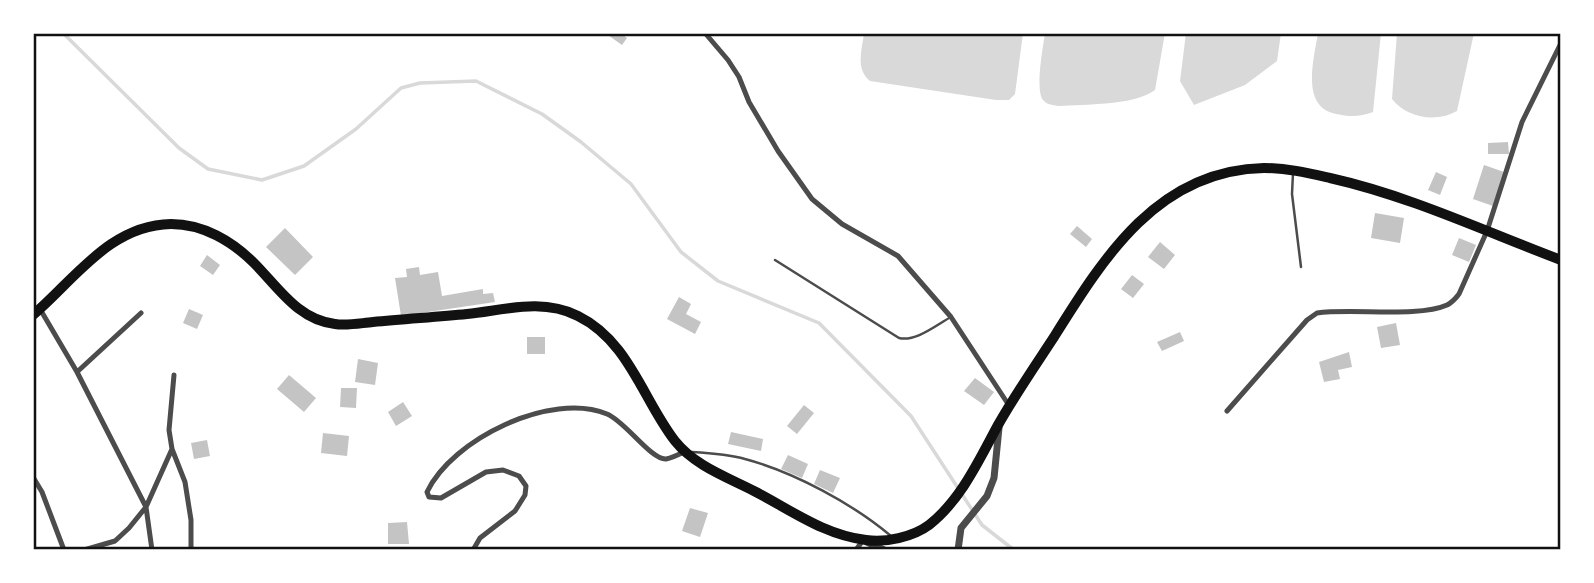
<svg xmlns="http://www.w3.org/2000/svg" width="1594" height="583" viewBox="0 0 1594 583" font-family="Literata,serif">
  <rect width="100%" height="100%" fill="#fff"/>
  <!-- water -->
  <path fill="#d9d9d9" d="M864 33H1023L1015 94 1009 100H996L870 81C855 69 862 50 864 33Z
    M1045 33H1165L1155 90C1133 106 1085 104 1058 106 1052 105 1046 104 1043 100 1035 90 1043 47 1045 33Z
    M1186 33H1281L1277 61 1245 85 1194 105 1180 81Z
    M1318 33H1381L1373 112C1360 117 1350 117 1336 114 1300 107 1314 59 1318 33Z
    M1397 33H1474L1457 111C1436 123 1407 118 1392 99Z"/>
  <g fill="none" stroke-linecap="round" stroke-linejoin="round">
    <!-- stream -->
    <path stroke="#d9d9d9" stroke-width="3.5" d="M63 33 179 148 208 169 262 180 304 166 356 129 401 88 420 83 476 81 542 114 581 142 631 184 681 252 718 281 819 323 911 416 982 525 1014 550"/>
  </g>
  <!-- building -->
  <path fill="#c4c4c4" d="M605 33H620L627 38 622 45Z
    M1508 142 1509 154H1488V143Z
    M1484 165 1504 172 1493 206 1473 199Z
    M1436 172 1447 177 1440 195 1428 190Z
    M1375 213 1404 218 1400 243 1371 238Z
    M1077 226 1092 239 1086 247 1070 234Z
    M285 228 313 257 295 275 266 247Z
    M1459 238 1476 245 1469 262 1452 255Z
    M1160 242 1175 255 1164 269 1148 257Z
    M207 255 220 265 213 275 200 266Z
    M419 267 420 275 438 272 442 296 483 289V294L493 293 495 302 401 316 395 278 407 277 406 269Z
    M1132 275 1144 284 1133 298 1121 289Z
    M679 297 691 304 686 314 701 322 695 334 667 319Z
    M189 309 203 315 197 329 183 323Z
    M1396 323 1400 345 1381 348 1377 327Z
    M1180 332 1184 341 1162 351 1157 342Z
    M527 337H545V354H527Z
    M1349 352 1352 367 1338 370 1340 379 1324 382 1319 362Z
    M358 359 378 363 375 385 355 382Z
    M289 375 316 398 304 412 277 389Z
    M975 378 994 392 984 405 964 391Z
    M341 388H357L356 408 340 407Z
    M403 402 412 416 396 426 388 412Z
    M804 405 814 413 797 434 787 426Z
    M731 432 763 439 761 451 728 444Z
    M323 433 349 436 347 456 321 453Z
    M207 440 210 456 194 459 191 443Z
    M788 455 808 464 802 478 781 469Z
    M820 470 840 478 833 493 814 484Z
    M690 508 708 513 700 537 682 531Z
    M407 522 409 544H388V523Z"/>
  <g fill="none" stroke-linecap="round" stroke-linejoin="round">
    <!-- service -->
    <path stroke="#4c4c4c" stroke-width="2.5" d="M1293 173 1292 194 1301 267
      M775 260 899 338C916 342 936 325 951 317
      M691 452C709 453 728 454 745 459 794 472 853 504 891 536"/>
    <!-- minor -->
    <path stroke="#4c4c4c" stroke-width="5" d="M705 33 728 60 739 77 749 102 778 151 812 199 842 224 898 256 951 317 1010 407
      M40 309 77 372 146 507 152 550
      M77 372 141 313
      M1227 411 1307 320 1317 313C1352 308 1418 318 1447 305 1453 302 1455 299 1459 294L1487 231 1522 122 1561 43
      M172 449 185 482 191 520V550
      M33 477 42 492 64 550
      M84 550 115 541 129 528 146 507 172 449 169 430 174 375
      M473 550 480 538 515 511 525 495 526 486 519 476 503 470 486 472 441 498 429 497 427 492C452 439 551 391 607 414 625 421 651 460 666 459 672 458 680 454 686 451
      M856 550 863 540"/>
    <!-- tertiary -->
    <path stroke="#4c4c4c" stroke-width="7" d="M867 542 884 550
      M958 550 961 528 987 496 994 478 999 428"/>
    <!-- trunk -->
    <path stroke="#111" stroke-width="10" d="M33 315C75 279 110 225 171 224 203 224 232 241 254 263 278 287 298 320 335 324 347 326 361 323 373 322 404 319 436 317 467 314 505 310 542 298 578 316 629 341 643 400 675 441 695 466 727 477 754 491 791 510 824 535 866 540 885 543 913 537 929 525 961 500 979 460 998 425 1015 395 1035 366 1054 337 1104 257 1158 170 1264 168 1287 168 1308 173 1330 178 1410 196 1484 231 1561 260"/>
  </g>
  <!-- border -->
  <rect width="1594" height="583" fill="none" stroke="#ffffff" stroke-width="70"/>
  <rect x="35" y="35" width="1524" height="513" fill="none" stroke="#111" stroke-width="2.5"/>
</svg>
